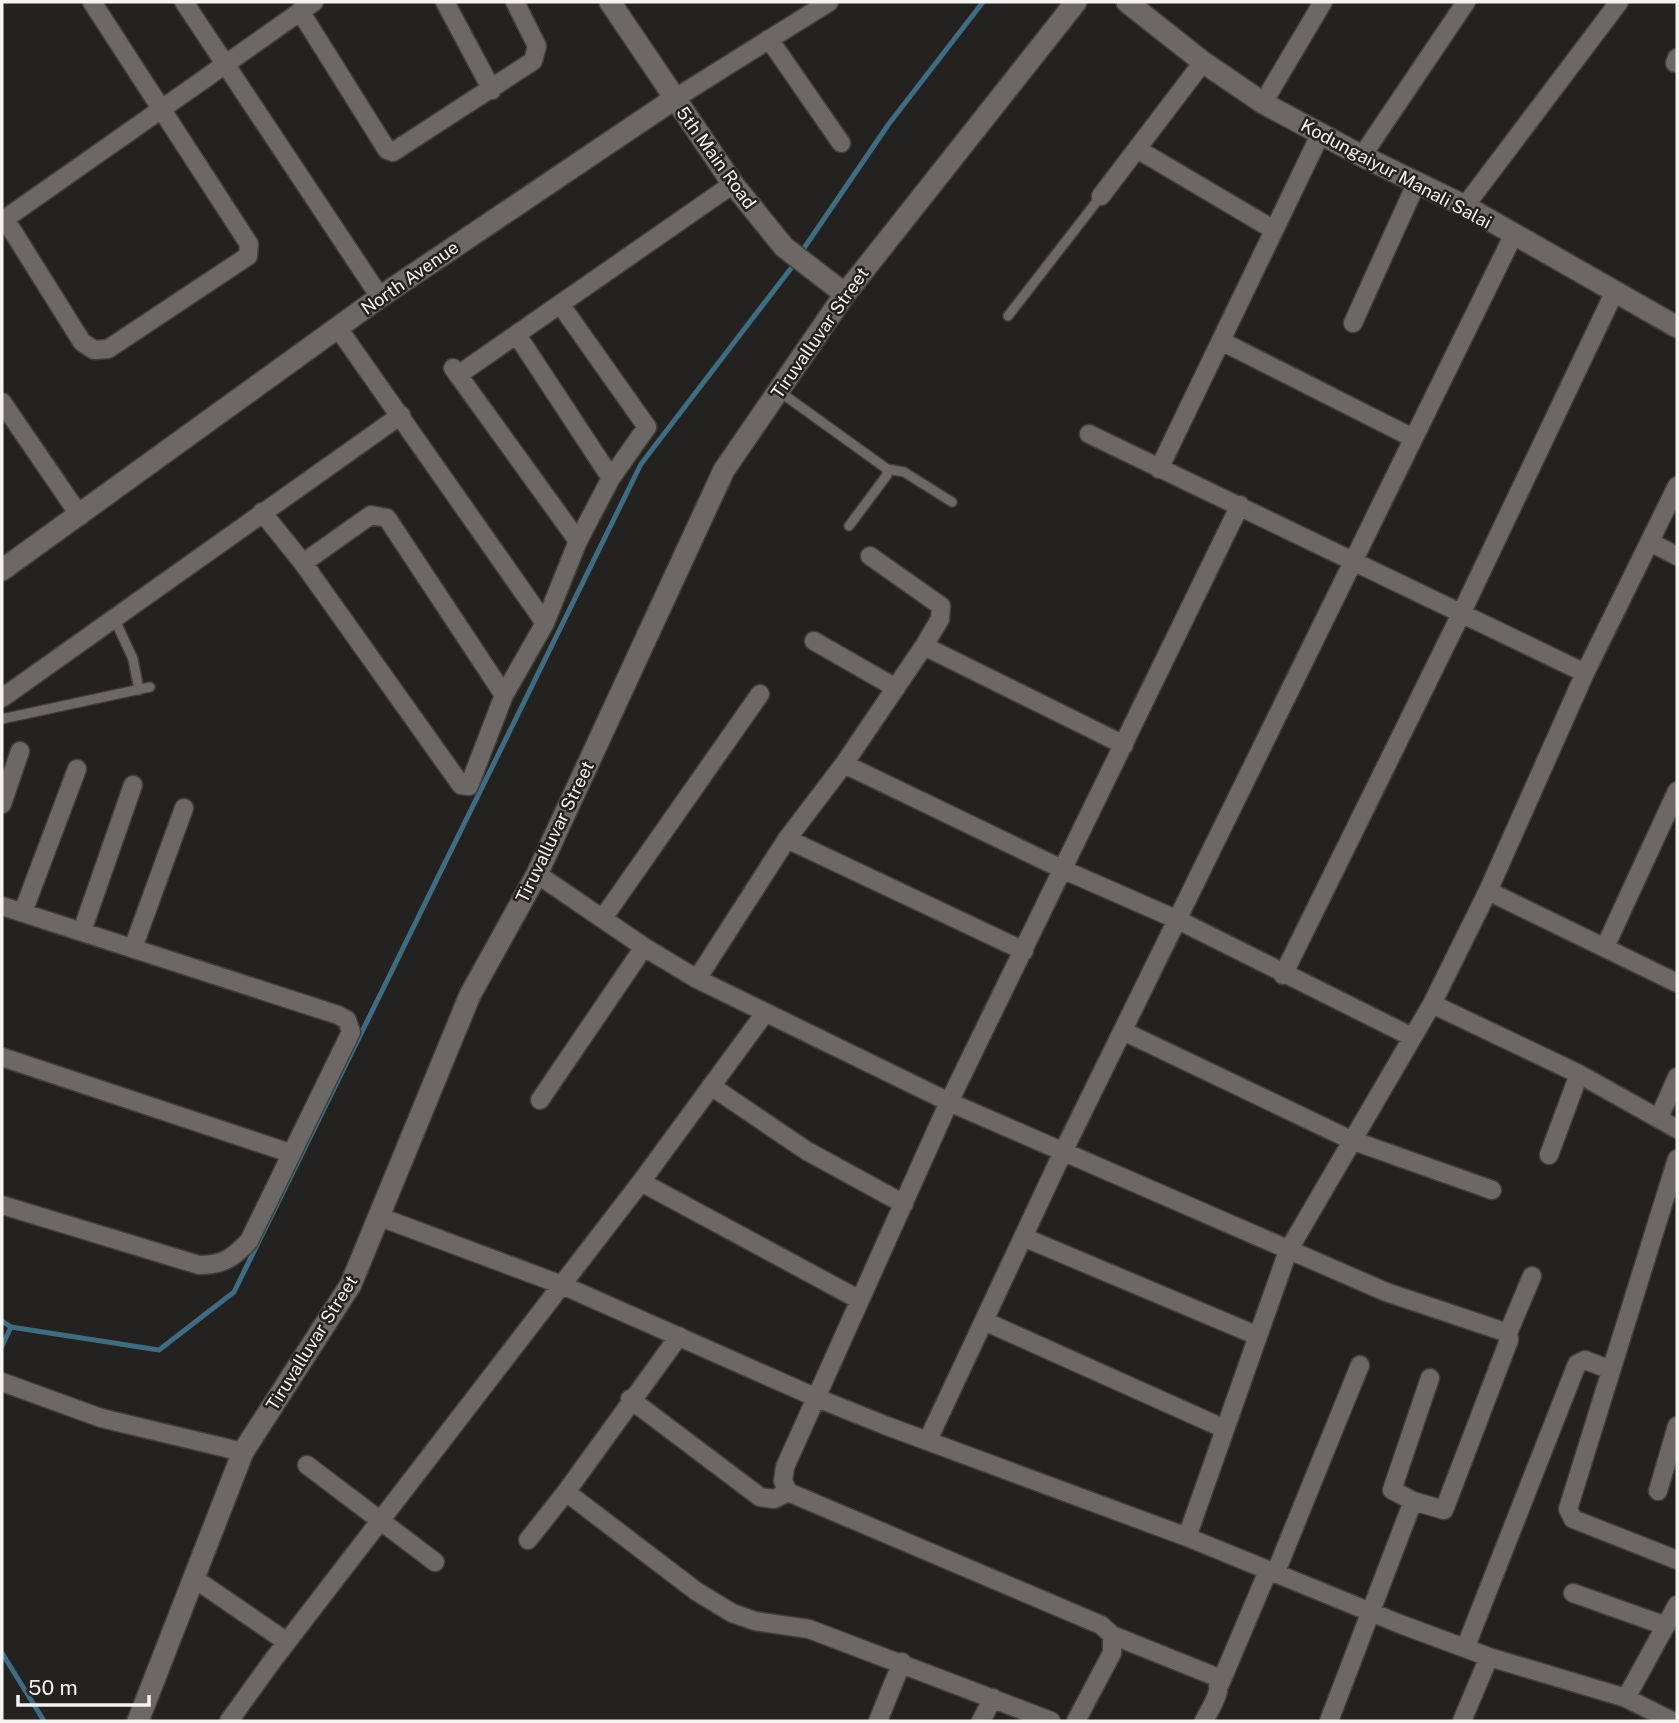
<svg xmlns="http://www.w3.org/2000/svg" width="1679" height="1723" viewBox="0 0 1679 1723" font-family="'Public Sans',sans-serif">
  <rect width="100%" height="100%" fill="#242220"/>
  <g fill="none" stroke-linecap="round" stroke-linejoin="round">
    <!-- stream -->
    <path stroke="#3f6c83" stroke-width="5" d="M800 254 888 125 983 2
      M2 1321 11 1327 159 1350 234 1292 641 464 795 263
      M2 1346 11 1327
      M2 1653 44 1721"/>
    <!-- service casing -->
    <g stroke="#403f3c" stroke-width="12">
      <path id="service" d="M1008 316 1101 196
        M780 392 887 469V475L849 526
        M887 469 904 472 952 502
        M114 618 133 659 139 690
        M2 719 150 687"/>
    </g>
    <!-- minor casing -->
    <g stroke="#403f3c" stroke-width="21">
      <path id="minor" d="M184 2 380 297
        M445 2 492 90
        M300 11 387 150 393 152 533 61 537 46 515 2
        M769 39 841 143
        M1675 63 1677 58
        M674 99 829 2
        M1263 103 1323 2
        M1137 149 1274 230
        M1362 156 1466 2
        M1101 196 1203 62
        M1465 206 1619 2
        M5 219 82 342 94 350 108 349 248 256 249 244 92 2
        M2 221 314 2
        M1353 323 1416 184
        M338 328 545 623
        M517 335 611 478
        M1221 341 1413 438
        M453 368 578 541
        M458 375 733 184
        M2 402 80 516
        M1089 434 1585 673
        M1159 469 1320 135
        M262 512 303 563 371 515 387 518 504 695
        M1652 543 1677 556
        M870 556 941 606 940 619 924 646
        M303 563 461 785 469 786 504 695 545 623 578 541 611 478 647 427 560 304
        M814 641 896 688
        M2 698 401 415
        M844 764 1064 870 1178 920 1410 1036
        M2 804 20 751
        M787 839 1024 951
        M537 874 644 947 697 979 949 1102 1386 1292 1508 1333 1509 1340 1444 1510 1413 1501
        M1488 891 1677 983
        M2 906 338 1015 347 1020 351 1032 249 1241C233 1258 223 1265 199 1265L2 1205
        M23 912 77 769
        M603 918 760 694
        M82 931 133 785
        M1605 947 1677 791
        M133 948 184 808
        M1283 975 1461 614 1614 293
        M697 979 787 839 844 764 924 646 1124 745
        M1432 1004 1579 1074 1677 1129
        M1123 1031 1351 1140 1492 1190
        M2 1057 290 1153
        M711 1086 807 1151 904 1204
        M540 1100 644 947
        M1659 1118 1677 1077
        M1549 1155 1579 1074
        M1677 1159 1568 1509 1573 1519 1677 1560
        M641 1182 858 1299
        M380 1217 562 1285 817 1398 887 1426 1187 1537 1400 1624 1489 1657 1626 1698 1672 1721
        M1023 1237 1258 1336
        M984 1321 1225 1429
        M1508 1333 1532 1276
        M679 1336 566 1492 696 1591 732 1613 755 1621 809 1629 1051 1721
        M2 1382 101 1418 243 1452
        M630 1399 760 1497 774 1499 788 1492
        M928 1440 1062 1154 1513 236
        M307 1465 435 1562
        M1658 1491 1677 1426
        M1187 1537 1288 1251 1432 1004 1488 891 1585 673 1677 486
        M528 1540 566 1492
        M1275 1574 1360 1365
        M195 1579 287 1642
        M1573 1593 1666 1626
        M1466 1646 1577 1364 1585 1360 1611 1370
        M1220 1684 1268 1571
        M1626 1698 1677 1605
        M229 1721 273 1660 641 1182 765 1013
        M878 1721 902 1662
        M981 1721 993 1698
        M1076 1721 1112 1653V1635
        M1204 1721C1210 1708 1226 1688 1214 1676L1112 1635 1101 1625 788 1492 783 1481 785 1467 949 1102 1240 505
        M1329 1721 1413 1501 1392 1490 1430 1378
        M1462 1721 1489 1657"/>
    </g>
    <!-- tertiary casing -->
    <g stroke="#403f3c" stroke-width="24">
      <path id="tertiary" d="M610 2 733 184 784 247 845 294
        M1127 2 1203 62 1263 103 1362 156 1465 206 1677 327
        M2 570 380 297 674 99
        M138 1721 243 1452 351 1284 470 995 537 874 724 470 845 294 1076 2"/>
    </g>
    <!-- service -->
    <use href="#service" stroke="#6b6865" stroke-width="9"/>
    <!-- minor -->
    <use href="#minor" stroke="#6b6865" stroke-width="18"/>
    <!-- tertiary -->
    <use href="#tertiary" stroke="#6b6865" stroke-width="21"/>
  </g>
  <g text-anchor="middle" stroke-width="5" stroke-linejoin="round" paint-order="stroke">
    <!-- street labels -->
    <g font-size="18" fill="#f5f4f2" stroke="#242220">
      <text transform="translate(716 158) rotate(54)" y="6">5th Main Road</text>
      <text transform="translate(1396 174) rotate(28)" y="6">Kodungaiyur Manali Salai</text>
      <text transform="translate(410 278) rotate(-35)" y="6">North Avenue</text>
      <text transform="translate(820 333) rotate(-55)" y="6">Tiruvalluvar Street</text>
      <text transform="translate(555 832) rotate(-64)" y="6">Tiruvalluvar Street</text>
      <text transform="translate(312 1343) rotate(-58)" y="6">Tiruvalluvar Street</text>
    </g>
  </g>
  <!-- border -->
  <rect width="1679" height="1723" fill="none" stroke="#f5f4f2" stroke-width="7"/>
  <!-- scale -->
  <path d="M18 1695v10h131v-10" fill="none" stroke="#f5f4f2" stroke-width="3.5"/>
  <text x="28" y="1695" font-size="21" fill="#f5f4f2" stroke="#242220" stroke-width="5" paint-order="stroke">50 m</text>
</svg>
